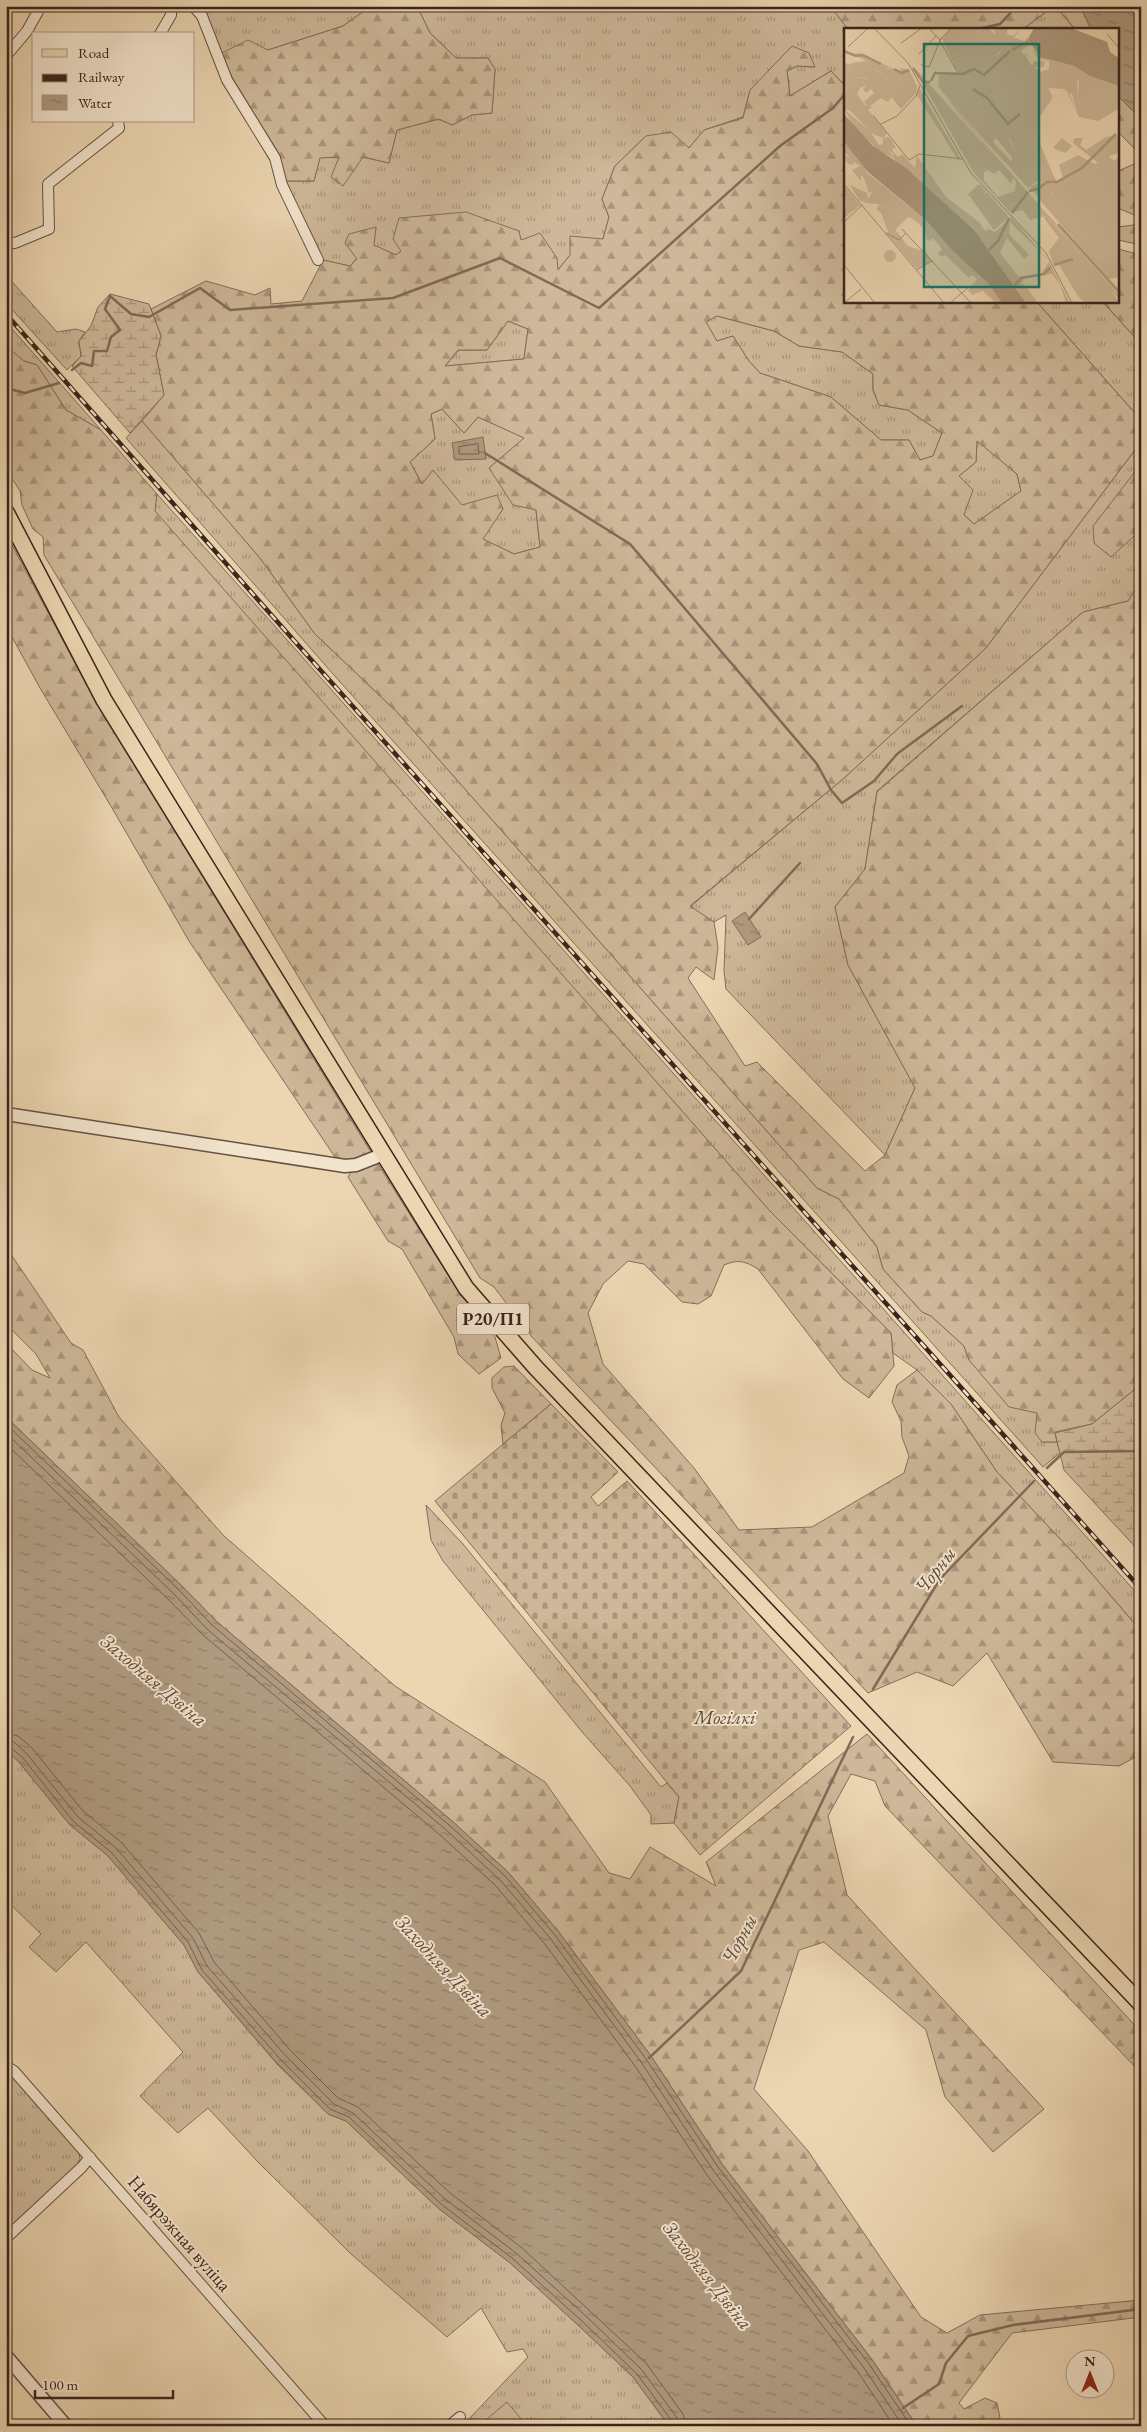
<svg xmlns="http://www.w3.org/2000/svg" width="1147" height="2432" viewBox="0 0 1147 2432" font-family="'EB Garamond',serif">
  <defs>
    <pattern id="grass-tufts" width="24" height="20" patternUnits="userSpaceOnUse" patternTransform="scale(1.25)"><rect width="24" height="20" fill="#ceb899"/><path d="M3 7l-1-3M5 7V3M7 7l1-3M15 17l-1-3M17 17v-4M19 17l1-3" fill="none" stroke="#a8957c"/></pattern>
    <pattern id="forest-firs" width="22" height="20" patternUnits="userSpaceOnUse" patternTransform="scale(1.25)"><rect width="22" height="20" fill="#ceb899"/><path d="M5 1l3.5 6h-7zM16 11l3.5 6h-7z" fill="#a8957c"/></pattern>
    <pattern id="wetland-marsh" width="20" height="14" patternUnits="userSpaceOnUse" patternTransform="scale(1.25)"><rect width="20" height="14" fill="#ceb899"/><path d="M1 5h8M5 5V1M11 12h8M15 12V8" fill="none" stroke="#a8957c"/></pattern>
    <pattern id="cemetery-stones" width="16" height="16" patternUnits="userSpaceOnUse" patternTransform="scale(1.25)"><rect width="16" height="16" fill="#ceb899"/><path d="M2 7V4a2 2 0 0 1 4 0v3zM10 15v-3a2 2 0 0 1 4 0v3z" fill="#a8957c"/></pattern>
    <pattern id="water-ripples" width="26" height="14" patternUnits="userSpaceOnUse" patternTransform="scale(1.25)"><rect width="26" height="14" fill="#af9a7f"/><path d="M2 4q2-2 4 0t4 0M15 11q2-2 4 0t4 0" fill="none" stroke="#8f7d67"/></pattern>
  </defs>
  <rect width="100%" height="100%" fill="#ecd6b2"/>
  <filter id="stains"><feTurbulence type="fractalNoise" baseFrequency=".004" numOctaves="4"/><feColorMatrix values="0 0 0 0 .2 0 0 0 0 .09 0 0 0 0 .02 0 0 0 .5 -.17"/></filter>
  <radialGradient id="worn" r=".72"><stop offset=".6" stop-color="#630" stop-opacity="0"/><stop offset="1" stop-color="#630" stop-opacity=".3"/></radialGradient>
  <!-- grass -->
  <path fill="url(#grass-tufts)" stroke="#846e5b" d="M198 6H371L343 26 268 50 220 54Z
    M417 6H830L848 29H846V87L831 71 790 96 787 71 797 66 814 67 809 53 750 90 743 117 704 130 689 148 646 136 615 166 602 199 609 217 603 239 570 255 557 271 521 240 401 251 396 255 373 245 376 228 345 243 357 258 350 266 323 260 286 181H314L320 157H363L389 163 397 130 439 119 452 125 472 115 492 113 495 69 488 58H456L430 33Z
    M1054 6H1059L1062 14 1075 29H1023Z
    M6 275 57 332 76 329 85 332 79 341 81 356 67 370 6 303Z
    M1036 301H1102L1141 344V420Z
    M717 316 774 331 799 346 842 352 873 374V390L879 405 908 410 942 433 933 456 920 460 909 440H881L831 397 760 373 749 361 733 336 717 341 705 322Z
    M508 321 528 329 524 359 445 366 459 350H487Z
    M6 322 101 430 66 410 37 365 24 361 7 347Z
    M442 409 464 433 478 417 525 438 489 468 536 510 540 547 514 554 482 539 503 509 462 506 433 471 422 484 410 462 435 439 431 414Z
    M142 421 260 558 315 634 397 712 817 1188 839 1199 877 1247 883 1269 922 1312 931 1316 964 1346 969 1360 1037 1413 1042 1442H1057L1060 1453 1043 1467 333 674 126 438Z
    M977 440 1017 474 1021 491 974 524 964 515 959 476 976 462Z
    M1141 442V581L1128 601 1083 612 877 791 865 869 835 907 848 965 915 1088 885 1155 726 989 724 971 726 915 714 922 690 907 843 779 985 649Z
    M157 494 1141 1598V1631L1080 1560 997 1472 951 1404 917 1370 893 1353 891 1333 769 1210 154 511Z
    M426 1505 463 1544 661 1787 667 1783 679 1797 674 1823 651 1824V1815L630 1786 583 1733 443 1561 431 1540Z
    M6 1750 19 1762 70 1825 107 1855 184 1945 198 1972 277 2064 328 2114 346 2121 438 2208 509 2262 579 2326 633 2377 669 2426H469L466 2422 528 2357 523 2349 507 2352 481 2308 447 2337 351 2254 258 2162 208 2108 178 2133 140 2096 183 2052 86 1942 56 1972 29 1947 41 1934 6 1900Z
    M6 2072 16 2078 79 2152 80 2159 77 2165 6 2231Z"/>
  <!-- forest -->
  <path fill="url(#forest-firs)" stroke="#846e5b" fill-rule="evenodd" d="M371 6H417L430 33 456 58H488L495 69 492 113 472 115 452 125 439 119 397 130 389 163 363 157 343 186 331 177 339 157 320 158 314 181H286L279 154 233 79 220 54 248 40 268 50 343 26Z
    M830 6H1054L1023 29H848Z
    M1059 6H1080L1091 29H1075L1062 14Z
    M792 46 809 53 815 67 797 66 787 71 790 96 831 71 846 87V301H1036L1141 420V442L985 649 843 779 690 906 714 922 718 947 714 980 696 967 688 978 745 1066 757 1062 865 1171 885 1155 915 1088 848 965 835 907 865 869 877 792 1083 612 1128 601 1141 581V1376L1134 1390 1092 1424 1055 1432 1057 1442H1042L1035 1433 1037 1413 1009 1407 969 1360 964 1346 931 1316 922 1312 883 1269 877 1247 839 1199 817 1188 397 712 315 634 260 558 142 421 164 395 156 355 161 336 151 309 206 281 255 295 270 288 271 304 302 301 323 260 350 266 357 259 345 243 349 234 376 227 374 245 396 255 401 251 393 239 399 218 466 212 519 231 521 240 540 233 557 258 558 270 570 255V236L603 239 609 217 602 199 615 166 646 136 671 132 689 148 704 130 743 118 750 90ZM717 316 774 331 799 346 842 352 873 374V390L879 405 908 410 942 433 933 456 920 460 909 440H881L831 397 760 373 749 361 733 336 717 341 706 322ZM508 321 528 329 524 359 445 366 458 350H487ZM442 409 464 433 478 417 524 438 489 468 513 505 536 510 540 547 514 554 483 539 503 509 497 495 462 505 433 470 422 484 410 462 435 439 431 414ZM977 441 1017 474 1021 491 974 524 964 515 973 490 959 476 976 462Z
    M1118 96 1141 119V155L1118 132Z
    M1139 162 1141 163V245L1118 240V227L1134 225 1139 217 1118 208V171Z
    M1118 249 1141 255V344L1102 301H1118Z
    M6 346 24 361 37 365 66 410 101 430 157 494 155 511 769 1210 891 1333 894 1366 869 1398 843 1379 758 1269C745 1261 738 1259 724 1265L711 1296 698 1304 682 1302 644 1264 628 1261 603 1284 588 1313 603 1364 694 1468 739 1530 812 1527 904 1473 909 1456 902 1437 901 1421 892 1402 897 1385 917 1370 951 1404 997 1472 1080 1560 1141 1631V1754L1119 1766 1053 1762 987 1653 953 1686 917 1672 868 1693 532 1337 494 1287 480 1278 44 555 43 537 33 529 22 505 20 491 6 469Z
    M1141 464V530L1111 557 1094 543 1093 526Z
    M6 534 97 704 372 1154 357 1161 337 1160 189 941 112 808 40 688 6 626Z
    M378 1164 460 1294 495 1337 501 1358 479 1374 458 1354 454 1337 402 1249 388 1241 348 1177 352 1170Z
    M6 1247 71 1343 83 1350 119 1417 223 1535 395 1686 545 1782 609 1873 630 1879 650 1847 716 1886 706 1862 867 1734 1141 2032V2073L885 1806 875 1781 851 1774 828 1816 847 1895 1044 2109 993 2152 945 2097 926 2030 824 1942 799 1950 754 2089 808 2151 921 2317 947 2333 980 2315 1141 2300V2317L1012 2333 959 2403 964 2409 985 2398 997 2403 1000 2418 985 2426H917L873 2361 722 2164 651 2056 558 1931 508 1872 452 1821 216 1621 182 1586 6 1417V1343L32 1370 50 1378 36 1354 6 1324Z
    M514 1366 551 1404 503 1444 501 1425 505 1413 492 1388V1378L504 1367Z"/>
  <!-- wetland -->
  <path fill="url(#wetland-marsh)" stroke="#846e5b" d="M110 294 149 304 161 336 156 355 164 395 130 433 72 366 81 356 79 341 91 326 98 307Z
    M1141 1376V1553L1064 1470 1055 1433 1092 1424 1134 1390Z"/>
  <!-- cemetery -->
  <path fill="url(#cemetery-stones)" stroke="#846e5b" d="M551 1404 618 1472 591 1497 598 1506 627 1481 851 1726 700 1855 674 1823 679 1797 435 1501Z"/>
  <!-- pitch -->
  <path fill="#ceb899" stroke="#846e5b" d="M507 2402 527 2426H479Z"/>
  <!-- water -->
  <path fill="url(#water-ripples)" stroke="#806b58" d="M1080 6H1141V119L1118 96V29H1091Z
    M483 437 486 459 455 460 452 443Z
    M745 912 761 937 748 945 732 921Z
    M6 1417 182 1586 216 1621 452 1821 508 1872 558 1931 651 2056 722 2164 873 2361 917 2426H669L633 2377 579 2326 509 2262 438 2208 346 2121 328 2114 277 2063 198 1972 184 1945 107 1855 70 1825 19 1762 6 1750Z"/>
  <g fill="none" stroke-linecap="round" stroke-linejoin="round">
    <!-- shore -->
    <path stroke="#74604e" stroke-width="1" d="M478 444 479 454H459V447Z
      M6 1424 179 1590 212 1625 449 1825 505 1876 554 1934 646 2059 718 2167 869 2364 911 2426
      M6 1433 174 1594 208 1630 445 1829 500 1880 550 1938 641 2062 713 2170 864 2368 903 2426
      M6 1444 169 1600 203 1635 440 1835 495 1885 544 1943 635 2066 707 2175 858 2372 894 2426
      M6 1733 18 1736 32 1748 83 1811 121 1842 199 1933 214 1962 291 2051 338 2098 358 2107 450 2193 522 2248 646 2363 683 2414 686 2426
      M6 1741 14 1742 27 1754 78 1817 116 1848 193 1938 207 1966 286 2056 334 2104 353 2113 445 2199 516 2253 587 2317 642 2370 677 2418 679 2426
      M6 1747 11 1748 23 1758 73 1821 111 1852 188 1942 202 1970 281 2060 330 2109 349 2117 441 2204 512 2258 583 2322 637 2374 672 2421 673 2426"/>
    <!-- stream -->
    <path stroke="#806b58" stroke-width="2.5" d="M978 29 1000 24 1017 6
      M72 370 81 363 92 366 94 351H107L111 337 120 330 105 309 110 296 131 314 149 317 200 288 230 310 393 298 500 258 599 308 780 146 833 108 846 93
      M6 388 25 393 59 383
      M485 453 630 544 817 764 831 790 842 803 874 781 897 754 962 706
      M749 919 800 863
      M1047 1468 1064 1452 1141 1451
      M873 1689 940 1579 1034 1481
      M649 2058 741 1971 853 1737
      M903 2408 939 2384 946 2363 968 2336 1013 2325 1141 2309"/>
    <!-- minor casing -->
    <g stroke="#665142" stroke-width="12">
      <path id="minor" d="M193 6 202 16 227 80 275 158 282 185 318 260
        M160 34 171 15V6
        M6 56 27 31 41 6
        M6 242 15 243 49 229 48 184 119 128 118 121
        M6 2066 14 2071 325 2426
        M6 2238 82 2167 90 2157
        M449 2426 460 2417"/>
    </g>
    <!-- tertiary casing -->
    <g stroke="#665142" stroke-width="15">
      <path id="tertiary" d="M6 1114 345 1166 356 1165 384 1154
        M6 2356 66 2426"/>
    </g>
    <!-- primary casing -->
    <g stroke="#39251d" stroke-width="18">
      <path id="primary" d="M6 512 104 700 466 1288 536 1368 1141 2004"/>
    </g>
    <!-- minor -->
    <use href="#minor" stroke="#f3e4cd" stroke-width="10"/>
    <!-- tertiary -->
    <use href="#tertiary" stroke="#f3e4cd" stroke-width="12"/>
    <!-- primary -->
    <use href="#primary" stroke="#ecd6b2" stroke-width="15"/>
    <!-- rail casing -->
    <g stroke="#39251d" stroke-width="4.5">
      <path id="rail" d="M6 314 282 627 1141 1589"/>
    </g>
    <!-- rail -->
    <use href="#rail" stroke="#f3e4cd" stroke-width="2.5" stroke-dasharray="8" stroke-linecap="butt"/>
  </g>
  <g text-anchor="middle" stroke-width="4" stroke-linejoin="round" paint-order="stroke">
    <!-- shield labels -->
    <rect fill="#f3e4cd" stroke="#715e52" stroke-width="1" x="457" y="1303.5" width="72" height="31" rx="4"/>
    <g font-size="18" font-weight="bold" fill="#39251d">
      <text x="493" y="1325">Р20/П1</text>
    </g>
    <!-- park labels -->
    <g font-size="19" font-style="italic" fill="#5e4a3c" stroke="#f3e4cd">
      <text x="725" y="1724">Могілкі</text>
    </g>
    <!-- street labels -->
    <g font-size="19" fill="#39251d" stroke="#f3e4cd">
      <text transform="translate(180 2233) rotate(49)" y="7">Набярэжная вуліца</text>
    </g>
    <!-- water labels -->
    <g font-size="20" font-style="italic" fill="#5c483a" stroke="#f3e4cd">
      <text transform="translate(935 1570) rotate(-52)" y="7">Чорны</text>
      <text transform="translate(154 1680) rotate(40)" y="7">Заходняя Дзвіна</text>
      <text transform="translate(739 1939) rotate(-62)" y="7">Чорны</text>
      <text transform="translate(444 1966) rotate(47)" y="7">Заходняя Дзвіна</text>
      <text transform="translate(708 2275) rotate(52)" y="7">Заходняя Дзвіна</text>
    </g>
  </g>
  <!-- overview -->
  <g transform="translate(844 28)">
    <rect width="275" height="275" fill="#ecd6b2"/>
    <path d="M107 0H145L152 8 149 0 163 9 161 14 204 60 209 70 198 69 168 95 165 112 172 125 169 131 149 106 195 59 163 23 159 25V20L136 43 132 40 112 42 109 34 124 28 126 21 118 16 102 21 98 11ZM1 35 14 38 17 43 20 37 42 52 40 46 30 41 33 37 39 38 51 44 58 55 44 74 37 70 25 79 20 74 30 65 27 61 22 65 19 61 23 57 26 60 28 51 10 49ZM0 43 16 60 13 66H2ZM94 58 112 79 186 161 113 83ZM96 65 275 267V271L213 199 202 188 198 189 188 172ZM0 81 26 103 35 117 39 116 52 131 36 123 12 102ZM0 114 21 138 23 145 82 192 143 254 158 275H152L139 263 128 267 124 262 133 251 128 247 125 250 101 227 98 229 94 226 98 221 89 210 86 213 83 211 80 201 72 193 65 189 61 192 55 187 48 193 33 182 34 177 41 179 34 176 21 175 29 163 25 165 20 150 17 147V153L8 142 16 138 10 134 9 137 4 136 0 127 7 130 1 125ZM0 157 16 177 0 190 2 176ZM45 200H50L64 218 82 224 88 233 73 241 43 206Z" fill="#ceb899"/>
    <path d="M149 0H164L163 6 169 8 177 0 170 10 181 13 183 9 189 19 186 16 177 23 180 27 184 25 182 29 188 38 190 33H201L200 39H190L196 44 205 41V33L194 31 188 20 196 29 230 38 246 48 275 58V81L254 93 235 89 222 61 204 60 160 13 162 9ZM235 51 234 72 238 76H245L246 90 233 83 223 60ZM118 15 129 21V27L109 34 102 21ZM159 20V25L163 23 195 59 179 81 149 106 152 110 149 114 167 133 172 125 164 107 168 95 202 65 208 71 196 88V116L212 153 219 150 215 137 234 127 251 136 254 135 229 115 230 110H239L236 117 242 122 262 109 275 107V125L265 128 270 133 275 129V225L264 226 250 234 200 177 211 170 204 160 211 154 206 155 201 148 184 160 94 58 95 47 101 44 110 46 115 39 120 41V37L136 42 145 29 154 27ZM16 25 56 44 57 40 65 42 73 58 72 65 57 81 48 70 50 61 58 55 55 50 45 40 33 37 31 42 48 50 44 54 18 38 22 46 6 35 22 33 9 26ZM0 34 10 49 23 51 31 48 35 51 26 61 23 57 16 60 0 43ZM68 37 169 149 167 156 155 142 150 146 144 142 140 144V152L154 169 171 163 172 153 200 186 198 189 186 192 179 182 167 185 130 145ZM75 59 90 86 117 131 114 132 73 67ZM0 60 2 66H13L21 77 28 79 24 82 43 105 39 110 45 109 49 114 52 121 48 120 49 123 54 129 58 126 71 140 73 128 102 169 135 194 141 203 145 201 151 204 167 189 204 232 166 194 165 206 185 227 180 231 163 210 156 225 175 249 197 246 205 234 226 275H222L216 257 208 246 181 250 176 257 180 256 194 275H182L131 203 50 132V126L39 118V110L29 106 5 82 0 81ZM218 110 228 118 221 125 209 120ZM23 147 50 169 53 177 43 169 39 171 37 163 21 151ZM6 157 23 165 24 170 21 174 15 172ZM36 181 44 189 46 185V189L54 186 61 192 51 202 47 199 43 202ZM202 188 265 257 275 275H241L234 268 215 237 211 238 209 235 205 223 215 210 200 190ZM40 228a6 6 0 1 1 12 0a6 6 0 1 1-12 0Z" fill="#ceb899" fill-rule="evenodd"/>
    <path d="M233 48 234 72 238 76 250 73 257 75 256 86 246 90 238 88 233 83 228 66 218 60ZM197 148H201L208 157 204 160 208 162 207 166 211 170 200 177 186 159 194 155ZM268 224 275 225V249L265 251 250 234Z" fill="#ceb899"/>
    <path d="M135 156 142 163 140 166 143 164 165 189 150 202 124 166Z" fill="#ceb899"/>
    <path d="M190 0H227L263 14 266 24 275 30V58L246 48 230 38 196 29 184 11ZM0 86 28 117 63 141 131 203 182 275H158L143 254 108 222 82 192 25 145 0 114Z" fill="#af9a7f"/>
    <path fill="none" stroke="#af9a7f" stroke-width="2.5" d="M168 22 185 13M0 23 12 28 19 27 37 36M69 40 79 54H86M50 41 58 45 65 42M87 53 91 45 119 46 130 41 140 47 166 23M129 61 143 70 164 96 176 86M185 163 194 161 203 154H213L238 140 272 106M168 185 184 164M214 196 275 264M145 222 154 213 165 190M210 237 229 231M171 257 177 250 200 246 207 239"/>
    <path fill="none" stroke="#a48f76" stroke-width="1" d="M30 0 64 35 127 145 202 225 228 275M85 0 96 12 107 0M263 6 275 20M95 11 112 42M57 15 78 0M4 19 24 0M75 26 92 8M77 37 85 39 97 10M29 87 65 132 75 126 119 131M37 96 53 88 72 68 76 57M0 156 100 275M0 194 18 177M58 201 127 275M42 205 55 212 62 205M0 237 31 275M73 242 89 232M0 275 17 261M106 275 126 258"/>
    <path fill="#0f766e" fill-opacity="0.15" stroke="#0f766e" stroke-width="2.5" d="M80 16H195V259H80Z"/>
    <rect width="275" height="275" fill="none" stroke="#39251d" stroke-width="2.5"/>
  </g>
  <!-- margin -->
  <rect width="1147" height="2432" fill="none" stroke="#ecd6b2" stroke-width="25"/>
  <rect x="8" y="8" width="1132" height="2417" fill="none" stroke="#39251d" stroke-width="2.5"/>
  <rect x="12" y="12" width="1122" height="2407" fill="none" stroke="#39251d"/>
  <!-- legend -->
  <rect x="32" y="32" width="162" height="90" fill="#f3e4cd" stroke="#a99887"/>
  <rect x="42" y="49" width="25" height="8" fill="#ecd6b2" stroke="#a99887"/>
  <text x="78" y="58" font-size="15" fill="#39251d">Road</text>
  <rect x="42" y="74" width="25" height="8" fill="#39251d" stroke="#a99887"/>
  <text x="78" y="82" font-size="15" fill="#39251d">Railway</text>
  <rect x="42" y="95" width="25" height="15" fill="url(#water-ripples)" stroke="#a99887"/>
  <text x="78" y="108" font-size="15" fill="#39251d">Water</text>
  <!-- north arrow -->
  <g transform="translate(1090 2374)"><circle r="24" fill="#f3e4cd" stroke="#a99887"/>
  <path d="M0-4L9 19L0 12L-9 19Z" fill="#8f2418"/>
  <text y="-8" font-size="14" font-weight="bold" text-anchor="middle" fill="#39251d">N</text>
  </g>
  <!-- scale -->
  <path d="M35 2390v8h138v-8" fill="none" stroke="#39251d" stroke-width="2.5"/>
  <text x="42" y="2390" font-size="15" fill="#39251d" stroke="#f3e4cd" stroke-width="4" paint-order="stroke">100 m</text>
  <rect width="100%" height="100%" filter="url(#stains)"/>
  <rect width="100%" height="100%" fill="url(#worn)"/>
</svg>
